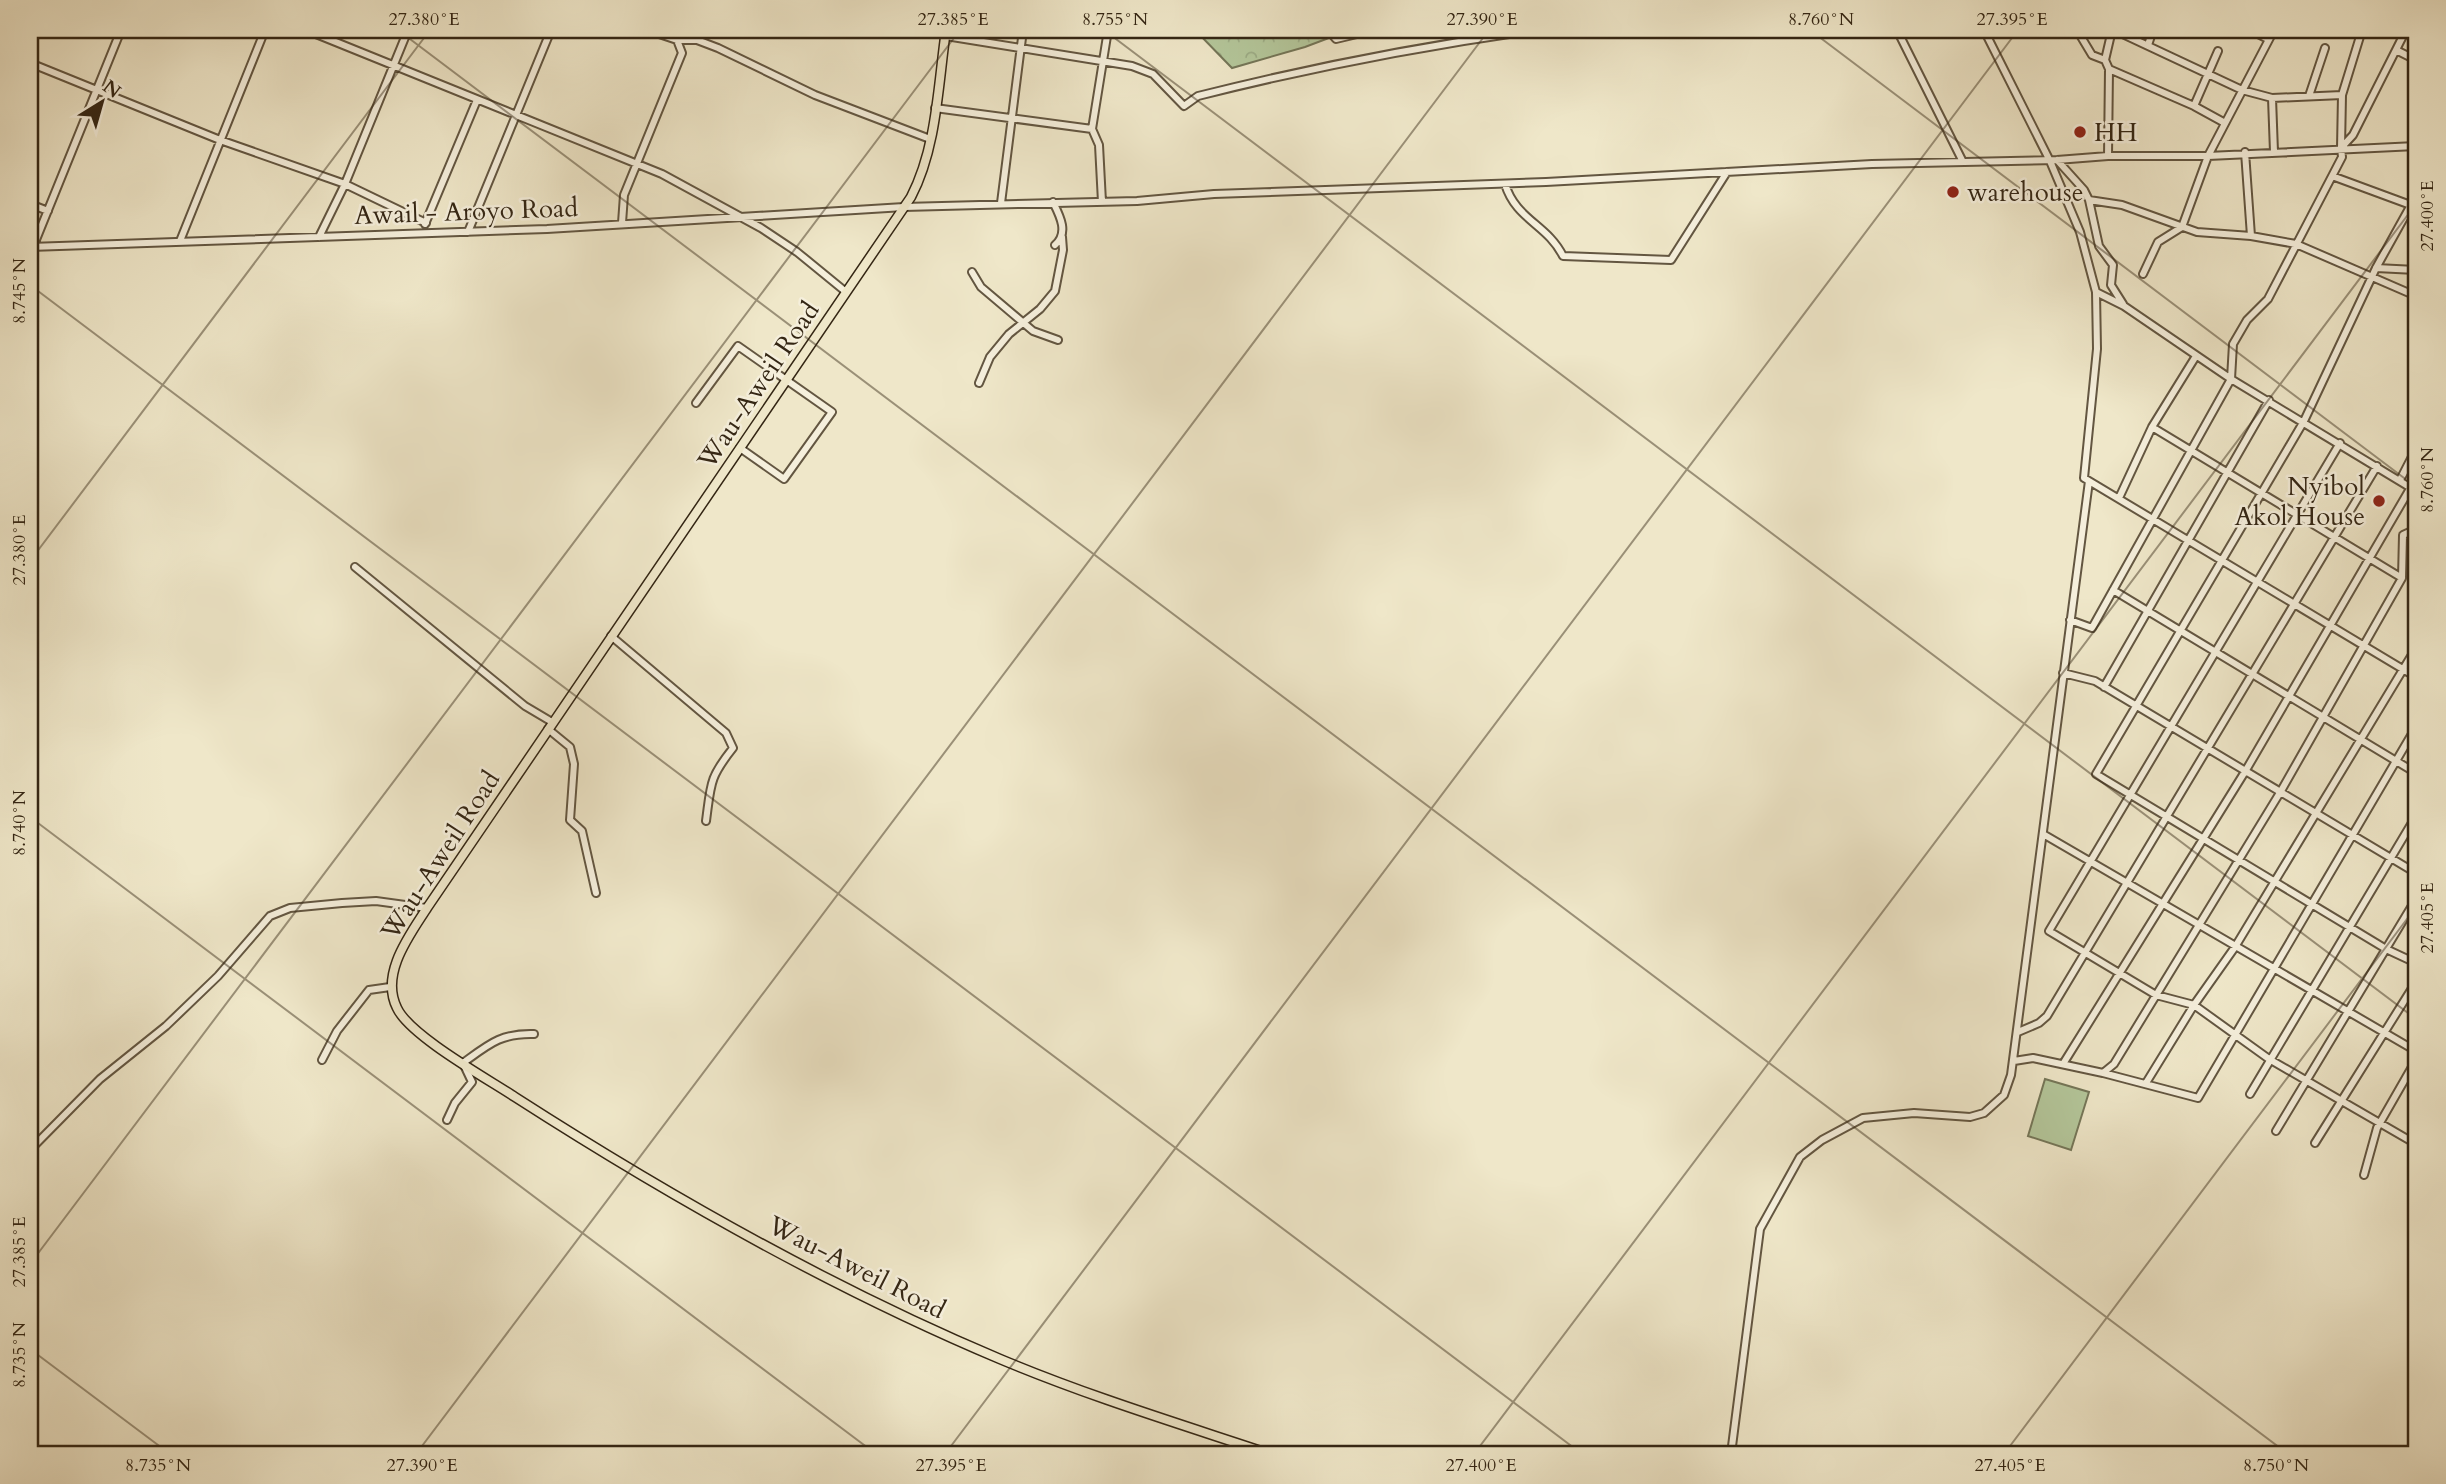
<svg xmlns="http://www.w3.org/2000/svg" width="2446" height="1484" viewBox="0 0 2446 1484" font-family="Cardo,serif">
  <defs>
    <pattern id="forest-crowns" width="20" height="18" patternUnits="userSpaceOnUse" patternTransform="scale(1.75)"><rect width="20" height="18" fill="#b4c79b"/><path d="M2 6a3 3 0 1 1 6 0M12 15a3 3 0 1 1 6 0" fill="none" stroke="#9bab85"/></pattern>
  </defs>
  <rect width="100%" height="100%" fill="#efe7c9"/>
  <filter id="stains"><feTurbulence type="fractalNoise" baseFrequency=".00286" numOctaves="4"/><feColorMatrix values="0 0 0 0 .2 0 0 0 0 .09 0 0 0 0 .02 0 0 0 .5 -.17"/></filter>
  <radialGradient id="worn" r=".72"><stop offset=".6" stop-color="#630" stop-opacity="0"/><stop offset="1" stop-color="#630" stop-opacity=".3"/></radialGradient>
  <!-- forest -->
  <path fill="url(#forest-crowns)" stroke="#747658" stroke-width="2" d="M1195 30H1350L1305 47 1232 68Z"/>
  <!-- green -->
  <path fill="#b4c79b" stroke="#747658" stroke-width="2" d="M2045 1079 2089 1092 2071 1150 2028 1136Z"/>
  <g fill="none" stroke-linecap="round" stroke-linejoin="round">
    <!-- minor casing -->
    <g stroke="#635641" stroke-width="10">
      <path id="minor" d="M306 30 662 174 761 228 797 252 846 292
        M647 30 677 40H697L718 48 815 95 930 139
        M1328 30 1336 39 1374 30
        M1781 30 1805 33 1851 30
        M1897 30 1963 162
        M2065 30H2070
        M2077 30 2092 55 2105 60
        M2112 30 2105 60 2109 69 2194 106 2225 123
        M2114 30 2242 90 2272 98 2342 95
        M2250 30 2268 39
        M2362 30 2342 95 2341 148 2353 135 2406 30
        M946 36 1132 66 1153 74 1184 106 1198 96C1309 68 1422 46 1536 30
        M2148 45 2153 30
        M2396 50 2416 60
        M30 63 220 140 345 184 426 223
        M2309 96 2325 48
        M2272 98 2274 152
        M2194 106 2218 51
        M935 108 1092 129
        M2245 152 2251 236
        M2108 156 2109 69
        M2057 160 2084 190 2089 200 2122 205 2197 232 2251 236 2296 244 2416 296
        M2332 176 2416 207
        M1505 184C1516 220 1547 224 1563 256L1671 260 1727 172
        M2416 196 2376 268 2304 421 2096 774 2386 949 2416 963
        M2089 200 2099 246 2113 265 2111 285 2123 304
        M1053 202C1060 216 1069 233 1055 245
        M1102 202 1099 145 1092 129 1108 30
        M1001 203 1023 30
        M30 204 48 211
        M622 223 624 195 682 53 677 40
        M425 224 477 100
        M468 232 551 30
        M319 237 345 184 408 30
        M180 241 265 30
        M30 247 547 229 904 207 1137 201 1214 194 1546 182 1872 164 2057 160 2108 156H2208L2416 146
        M33 247 121 30
        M2376 268 2416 270
        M972 272 981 287 1033 331 1058 340
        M2143 274 2158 242 2182 227 2208 156 2274 30
        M2096 292 2124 306 2231 379 2416 491
        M979 383 990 357 1009 334 1040 309 1055 291 1063 250 1062 237
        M696 403 738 346 832 412 784 479 740 448
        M2152 427 2402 578
        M2340 443 2049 931 2156 995 2194 1005 2269 1059 2416 1144
        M2400 480 2416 449
        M2089 481 2416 677
        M2119 498 2152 427 2196 356
        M355 567 525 706 552 722
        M2113 590 2416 773
        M2070 620 2092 628 2231 379 2233 344 2247 320 2268 299 2342 157 2341 148
        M611 636 726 733 733 748C709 778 711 784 706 821
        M2063 673 2095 681 2416 873
        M2104 687 2269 400
        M548 729 570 747 574 764 570 820 582 831 596 893
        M2043 834 2416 1051
        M2018 1032 2039 1023 2047 1016 2377 466
        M322 1060 337 1031 369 990 390 987
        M2014 1061 2033 1058 2103 1073 2114 1064 2281 791 2402 578 2403 535 2416 529
        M2063 1064 2246 770 2411 487
        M2103 1073 2198 1098 2416 727
        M2146 1083 2194 1005 2235 947 2416 648
        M2250 1094 2416 816
        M447 1120 455 1103 472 1082 463 1063C489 1044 501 1033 534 1034
        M2276 1131 2416 899
        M2315 1143 2416 982
        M30 1150 100 1079 166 1026 218 976 270 916 290 908 342 903 376 901 427 908
        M2364 1175 2377 1128 2416 1060
        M1731 1454 1760 1229 1800 1157 1822 1140 1863 1118 1914 1113 1970 1117 1984 1113 2004 1095 2011 1075 2089 481 2084 478 2097 349 2096 292 2080 232 2050 161 1984 30"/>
    </g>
    <!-- major casing -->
    <g stroke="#342614" stroke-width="11">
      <path id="major" d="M946 30C938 85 937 147 911 197L427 908C409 936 380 974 397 1008 410 1036 488 1079 515 1097 669 1196 831 1288 1000 1359 1088 1396 1180 1424 1270 1454"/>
    </g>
    <!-- minor -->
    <use href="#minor" stroke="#f5efdc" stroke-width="6"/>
    <!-- major -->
    <use href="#major" stroke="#efe7c9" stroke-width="8"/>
  </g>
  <!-- ticks -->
  <path fill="none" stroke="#342614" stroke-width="2" stroke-opacity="0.45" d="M398 30 2288 1454M1104 30 2416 1019M1810 30 2416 487M30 285 1582 1454M30 561 430 30M30 817 876 1454M30 1264 960 30M30 1349 170 1454M416 1454 1489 30M945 1454 2018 30M1474 1454 2416 204M2004 1454 2416 907"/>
  <!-- markers -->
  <g fill="#8f2418" stroke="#f5efdc" stroke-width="2.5">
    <circle cx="2080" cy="132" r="7"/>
    <circle cx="1953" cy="192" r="7"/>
    <circle cx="2379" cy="501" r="7"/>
  </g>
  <g text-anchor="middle" stroke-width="5" stroke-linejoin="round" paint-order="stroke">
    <!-- poi labels -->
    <g font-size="26" fill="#342614" stroke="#f5efdc" text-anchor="start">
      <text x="2094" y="141">HH</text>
      <text x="1967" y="201">warehouse</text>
      <text x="2365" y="495" text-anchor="end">Nyibol<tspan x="2365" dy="30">Akol House</tspan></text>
    </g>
    <!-- street labels -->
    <g font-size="26" fill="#342614" stroke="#f5efdc">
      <text transform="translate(466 211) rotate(-2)" y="9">Awail - Aroyo Road</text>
      <text transform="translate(758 385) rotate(-56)" y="9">Wau-Aweil Road</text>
      <text transform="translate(440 855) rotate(-57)" y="9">Wau-Aweil Road</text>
      <text transform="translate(857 1267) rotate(27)" y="9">Wau-Aweil Road</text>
    </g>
  </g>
  <!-- margin -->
  <rect width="2446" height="1484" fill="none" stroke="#efe7c9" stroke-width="77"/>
  <!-- north arrow -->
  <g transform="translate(102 102) rotate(37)" stroke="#f5efdc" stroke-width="5" paint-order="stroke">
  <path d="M0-5L12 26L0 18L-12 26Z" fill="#342614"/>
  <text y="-10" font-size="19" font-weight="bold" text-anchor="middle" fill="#342614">N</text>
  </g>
  <rect x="38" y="38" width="2370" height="1408" fill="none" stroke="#342614" stroke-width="2.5"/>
  <g font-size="18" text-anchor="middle" fill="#342614">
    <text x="424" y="25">27.380°E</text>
    <text x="953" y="25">27.385°E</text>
    <text x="1115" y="25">8.755°N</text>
    <text x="1482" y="25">27.390°E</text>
    <text x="1821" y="25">8.760°N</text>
    <text x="2012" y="25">27.395°E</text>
    <text transform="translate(2427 216) rotate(-90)" y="6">27.400°E</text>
    <text transform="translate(19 291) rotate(-90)" y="6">8.745°N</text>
    <text transform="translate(2427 480) rotate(-90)" y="6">8.760°N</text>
    <text transform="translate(19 550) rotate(-90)" y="6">27.380°E</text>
    <text transform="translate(19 823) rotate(-90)" y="6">8.740°N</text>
    <text transform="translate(2427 918) rotate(-90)" y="6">27.405°E</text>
    <text transform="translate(19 1252) rotate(-90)" y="6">27.385°E</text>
    <text transform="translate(19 1355) rotate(-90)" y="6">8.735°N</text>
    <text x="158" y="1471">8.735°N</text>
    <text x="422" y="1471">27.390°E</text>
    <text x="951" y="1471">27.395°E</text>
    <text x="1481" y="1471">27.400°E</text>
    <text x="2010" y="1471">27.405°E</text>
    <text x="2276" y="1471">8.750°N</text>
  </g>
  <rect width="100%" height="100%" filter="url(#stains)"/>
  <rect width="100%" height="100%" fill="url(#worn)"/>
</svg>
